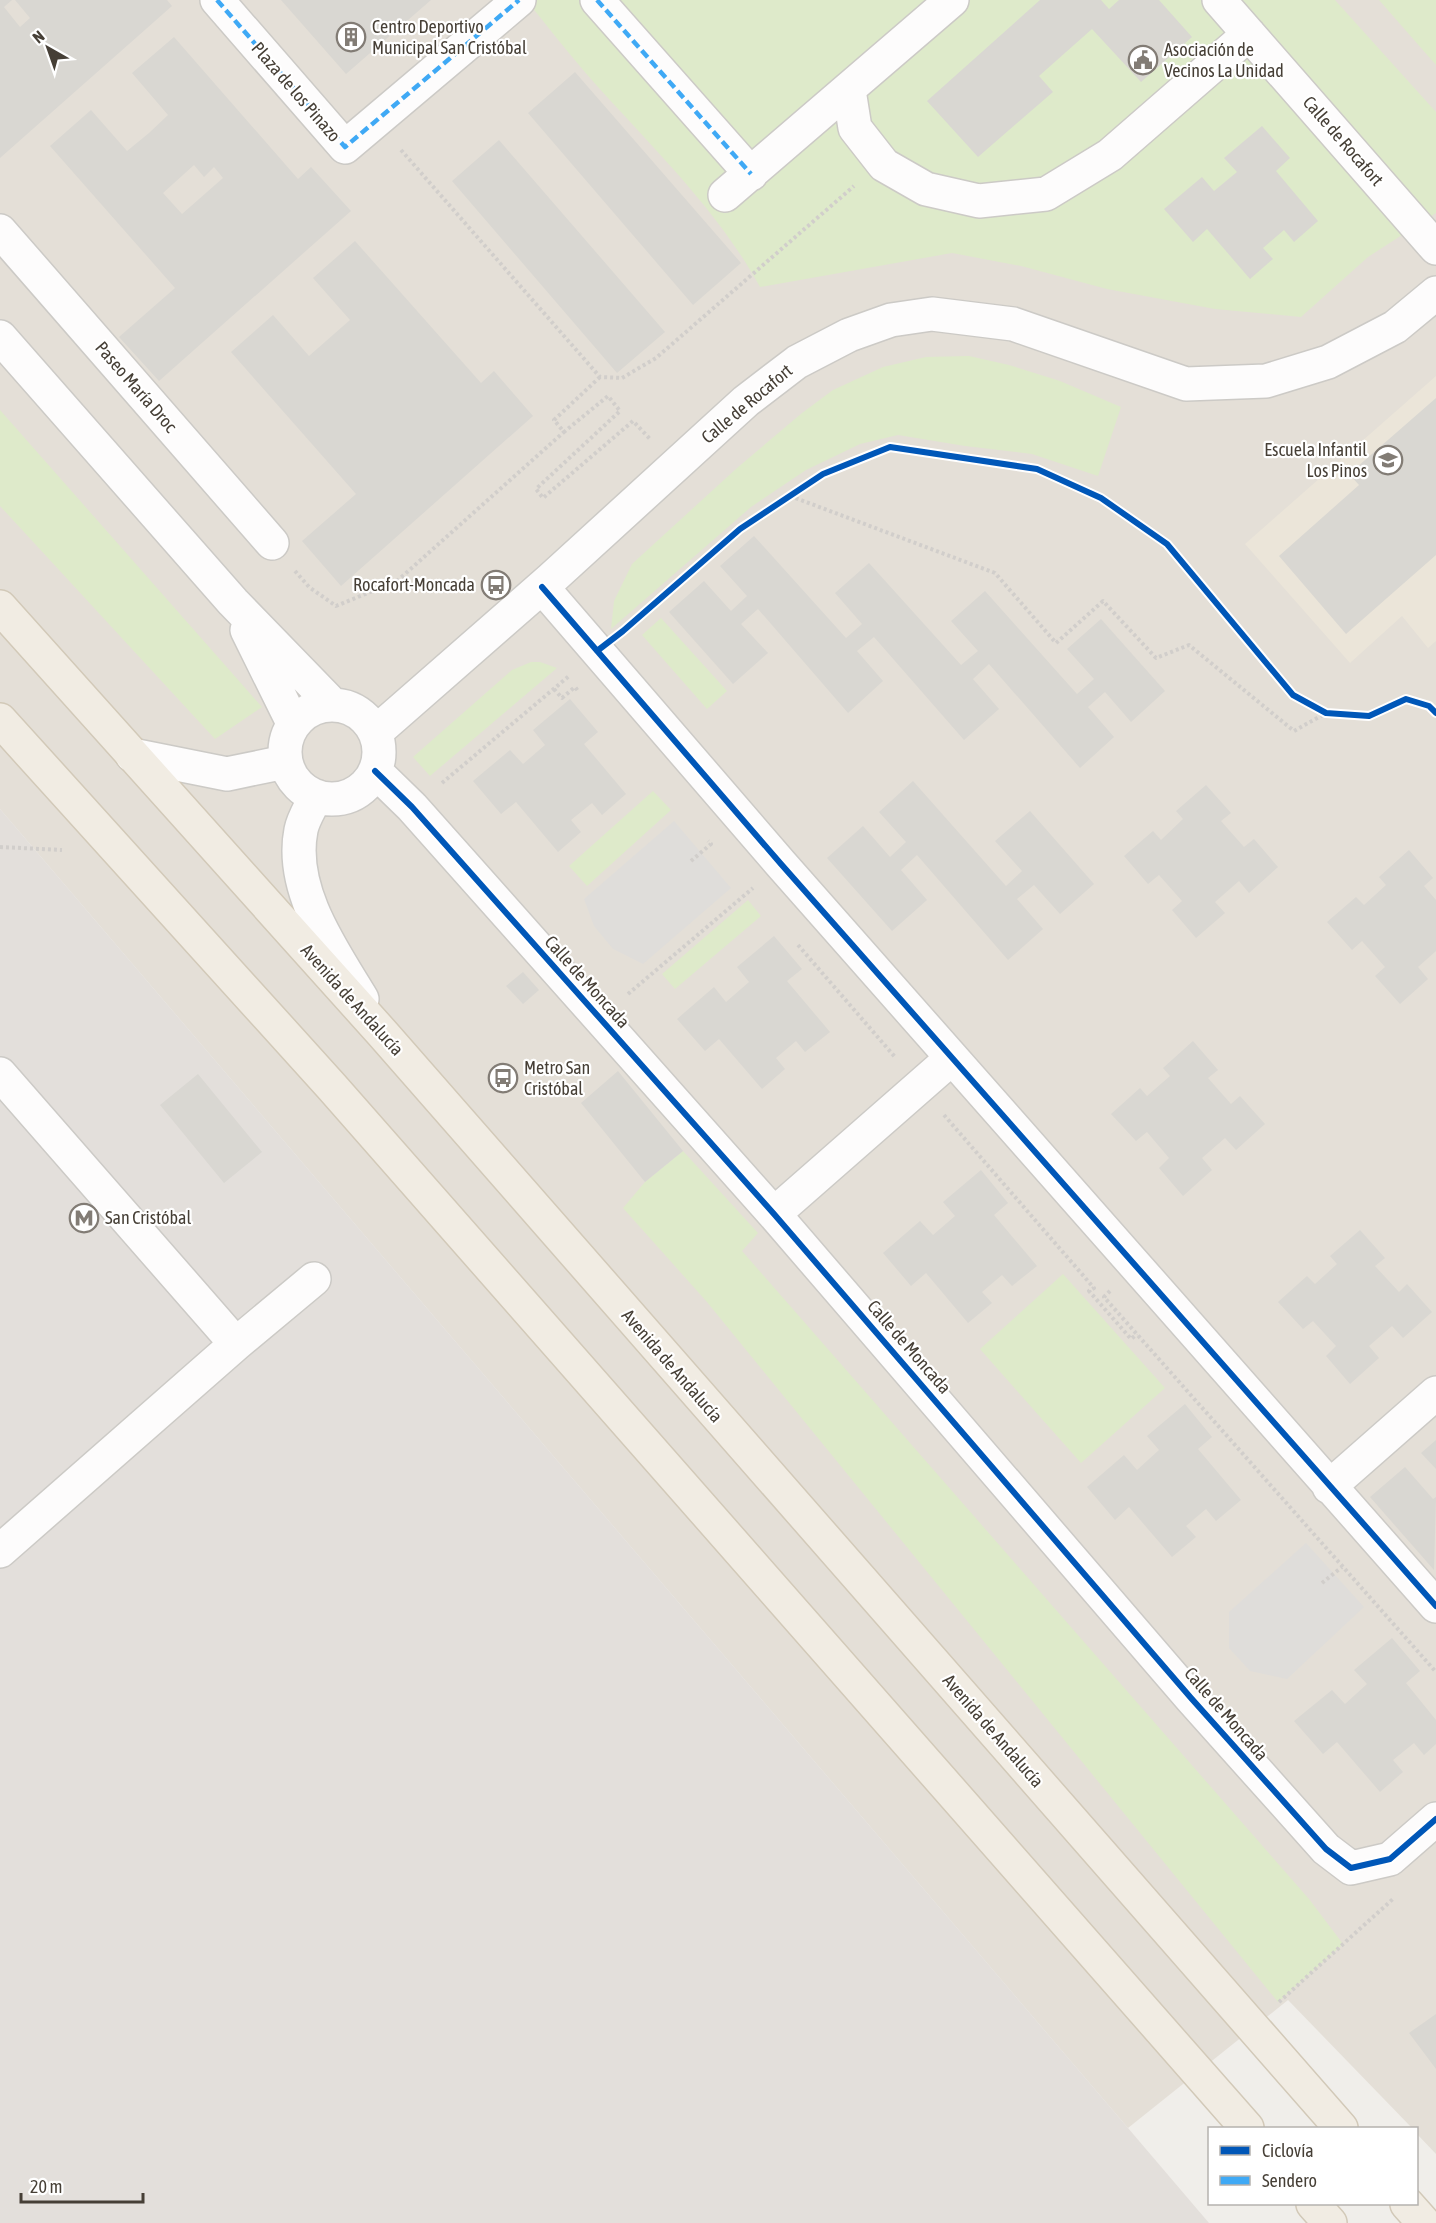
<svg xmlns="http://www.w3.org/2000/svg" width="1436" height="2223" viewBox="0 0 1436 2223" font-family="'Asap Condensed',sans-serif">
  <rect width="100%" height="100%" fill="#f0eeea"/>
  <!-- residential -->
  <path fill="#e4dfd7" d="M0 0H1436V2154L1417 2134 1416 2128H1412L1288 2000 1128 2128 0 809Z"/>
  <!-- industrial -->
  <path fill="#e3dfdb" d="M0 809 1128 2128 1209 2223H0Z"/>
  <!-- education -->
  <path fill="#ebe5d9" d="M1436 376V641L1428 648 1402 616 1350 663 1245 544Z"/>
  <!-- green -->
  <path fill="#deeaca" d="M526 0H1335L1436 112V213L1368 257 1301 317 1215 309 1107 289 1021 266 952 253 760 287C715 205 645 141 584 71 564 48 546 24 526 0Z
    M1379 0H1436V65Z
    M969 356 1009 365 1060 381 1121 407 1098 476 1032 454 965 446 898 435 860 444 806 470 751 507 611 629 614 601 632 564 737 468 802 413 833 390 883 367 926 357Z
    M0 410 262 707 215 739 0 506Z
    M661 618 727 691 707 709 642 635Z
    M531 662H540L557 668 430 776 413 757 512 670Z
    M653 791 671 810 587 886 569 866Z
    M748 900 761 916 675 989 662 974Z
    M683 1151 758 1233 742 1251 1309 1899 1343 1944 1278 2002 707 1302 623 1208 645 1182Z
    M1063 1274 1165 1388 1081 1463 980 1349Z"/>
  <!-- parking -->
  <path fill="#dfddda" d="M674 821 731 888 643 964 613 949 594 926 584 899Z
    M1306 1543 1364 1607 1287 1679 1250 1671 1229 1648V1612Z"/>
  <!-- building -->
  <path fill="#d9d7d2" fill-rule="evenodd" d="M0 0H12L4 7 20 27 30 18 15 0H167L172 6 0 158Z
    M281 0H431L346 74Z
    M1040 0H1101L1109 9 1119 0H1159L1192 37 1141 82 1092 29 1039 76 1053 92 978 157 927 101Z
    M174 37 298 179 311 167 351 211 159 381 119 337 175 288 50 146 91 110 127 151 149 133 168 115 132 73ZM194 165 204 177 214 167 223 178 182 214 163 193Z
    M575 72 741 263 693 305 528 113Z
    M1262 126 1290 158 1276 171 1318 221 1294 242 1284 230 1263 248 1273 259 1250 279 1207 229 1193 242 1164 209 1202 177 1214 191 1237 172 1224 158Z
    M499 140 665 332 617 373 452 181Z
    M355 241 481 383 494 371 533 416 341 586 302 541 356 494 231 352 273 315 309 356 350 320 313 278Z
    M1436 398V555L1346 634 1279 556 1359 485 1349 474Z
    M754 536 846 638 862 624 835 593 869 563 961 665 978 651 951 621 985 591 1077 694 1094 679 1067 649 1101 619 1165 691 1131 722 1105 692 1088 707 1114 737 1080 768 989 664 973 679 999 709 964 740 874 637 857 651 883 681 848 713 758 609 741 624 768 653 733 684 669 612 704 581 731 611 747 596 720 566Z
    M570 699 598 732 584 744 626 794 602 815 592 803 571 820 581 832 558 852 516 802 501 814 473 781 510 750 523 764 545 745 533 730Z
    M913 781 1006 886 1022 871 995 841 1030 811 1094 884 1060 914 1034 885 1017 899 1043 929 1008 960 917 855 901 870 927 900 892 931 827 858 863 826 890 857 906 842 879 812Z
    M1206 785 1231 813 1221 821 1244 847 1254 839 1278 867 1249 893 1239 881 1215 902 1225 913 1196 938 1172 910 1182 901 1159 875 1148 884 1124 856 1153 831 1161 840 1183 819 1176 811Z
    M1409 850 1433 878 1424 886 1436 900V951L1418 967 1428 979 1400 1004 1375 976 1385 967 1362 941 1352 950 1327 922 1356 897 1364 905 1386 885 1379 877Z
    M774 936 802 969 787 981 830 1032 805 1052 796 1041 776 1058 785 1069 762 1089 719 1039 705 1051 677 1019 714 987 726 1002 749 982 737 967Z
    M523 972 539 990 523 1004 506 986Z
    M1193 1041 1218 1070 1208 1078 1231 1104 1240 1096 1265 1124 1236 1150 1225 1138 1202 1158 1212 1170 1183 1196 1159 1168 1169 1158 1147 1132 1136 1141 1111 1114 1140 1088 1147 1096 1170 1076 1163 1068Z
    M618 1071 683 1151 645 1182 581 1103Z
    M198 1074 262 1152 224 1183 160 1105Z
    M981 1170 1008 1203 994 1215 1037 1266 1012 1286 1002 1275 982 1292 992 1303 968 1323 926 1273 911 1286 883 1253 920 1221 933 1235 955 1216 943 1202Z
    M1360 1230 1385 1258 1375 1266 1399 1292 1407 1284 1432 1312 1403 1338 1392 1326 1369 1346 1379 1358 1350 1384 1326 1356 1336 1346 1313 1321 1303 1329 1278 1302 1307 1276 1315 1284 1337 1264 1330 1256Z
    M1185 1404 1212 1437 1198 1449 1241 1500 1216 1521 1206 1509 1186 1526 1196 1537 1172 1557 1129 1507 1115 1520 1087 1487 1124 1455 1137 1470 1159 1450 1147 1436Z
    M1436 1440V1469L1421 1453Z
    M1405 1467 1433 1499 1436 1497 1434 1570 1370 1497Z
    M1392 1638 1420 1671 1406 1683 1436 1720V1744L1424 1755 1414 1743 1393 1760 1403 1772 1380 1792 1337 1742 1323 1754 1294 1721 1332 1690 1345 1704 1367 1684 1354 1670Z
    M1436 2014V2069L1409 2033Z"/>
  <g fill="none" stroke-linecap="round" stroke-linejoin="round">
    <!-- minor casing -->
    <g stroke="#cccac6" stroke-width="36">
      <path id="minor" d="M217 0 345 147 519 0
        M597 0 751 174
        M1219 0 1436 248
        M849 90 855 128 884 165 926 189 979 201 1046 194 1110 155 1249 34
        M725 195 952 0
        M0 231 272 543
        M0 337 233 602 333 705
        M542 587 781 864 1436 1606
        M247 630 293 723
        M285 752a47 47 0 1 1 94 0a47 47 0 1 1-94 0Z
        M375 733 551 579 746 401 797 362 849 335 891 320 932 314 1013 324 1186 384 1266 381 1328 362 1395 327 1436 293
        M132 755 227 774 285 762
        M375 771 412 807 774 1214 1191 1698 1326 1849 1351 1868 1390 1859 1436 1819
        M316 796C311 807 303 819 301 830 289 890 333 951 362 999
        M0 1074 236 1344 0 1551
        M774 1214 952 1058
        M236 1344 314 1279
        M1329 1487 1436 1393"/>
    </g>
    <!-- major casing -->
    <g stroke="#d2c9b8" stroke-width="36">
      <path id="major" d="M0 607 383 1034 1341 2128
        M0 720 332 1087 1247 2128
        M1313 2204 1330 2223
        M1407 2204 1424 2223"/>
    </g>
    <!-- path -->
    <path stroke="#d1cecb" stroke-width="4" stroke-dasharray="3 3" stroke-linecap="butt" d="M401 150 600 377 622 378 656 358 854 186
      M600 377 554 420 564 432 608 396 620 411 536 489 543 498 633 421 650 439
      M790 496 995 573 1056 643 1103 601 1156 658 1189 645 1294 731 1326 713
      M295 571 309 587 336 606 397 581 564 432
      M554 689 562 698 575 687 578 691
      M442 783 569 676
      M0 847 62 850
      M691 861 711 844 708 841
      M798 945 895 1057
      M628 994 753 888
      M944 1115 1094 1288 1089 1291 1131 1339 1137 1334
      M1110 1291 1104 1297 1436 1672
      M1322 1583 1342 1567
      M1279 2002 1394 1898"/>
    <!-- minor -->
    <use href="#minor" stroke="#fdfcfc" stroke-width="33"/>
    <!-- major -->
    <use href="#major" stroke="#f1ece3" stroke-width="33"/>
    <!-- quiet -->
    <path stroke="#3fa9f5" stroke-width="4.5" stroke-dasharray="9 4.5" stroke-linecap="butt" d="M217 0 345 147 519 0
      M597 0 751 174"/>
    <!-- cycleway casing -->
    <g stroke="#fff" stroke-width="10">
      <path id="cycleway" d="M542 587 781 864 1436 1606
        M597 651 623 631 740 529 823 474 890 447 1037 469 1101 498 1167 544 1293 695 1326 713 1369 716 1406 699 1429 706 1436 713
        M375 771 412 807 774 1214 1191 1698 1326 1849 1351 1868 1390 1859 1436 1819"/>
    </g>
    <!-- cycleway -->
    <use href="#cycleway" stroke="#0057b8" stroke-width="6"/>
  </g>
  <!-- icons -->
  <defs>
    <g id="building-ring" transform="scale(1.5)"><circle r="9.5" fill="#fff" stroke="#827c75" stroke-width="1.5"/><path d="M-4-6H4V6H1V3H-1V6H-4ZM-2.5-4.3h1.7v1.8h-1.7ZM.8-4.3h1.7v1.8H.8ZM-2.5-1h1.7V.8h-1.7ZM.8-1h1.7V.8H.8Z" fill="#827c75"/></g>
    <g id="civic-ring" transform="scale(1.5)"><circle r="9.5" fill="#fff" stroke="#827c75" stroke-width="1.5"/><path d="M-.6-6.5H3V-4.5H.6V-3L4-1V1h2V6H-6V1h2V-1L-.6-3ZM-1.2 2.5V6h2.4V2.5Z" fill="#827c75"/></g>
    <g id="school-ring" transform="scale(1.5)"><circle r="9.5" fill="#fff" stroke="#827c75" stroke-width="1.5"/><path d="M0-5L7-2L0 1L-7-2ZM-4 1L0 2.5L4 1V4Q0 6-4 4Z" fill="#827c75"/></g>
    <g id="bus-ring" transform="scale(1.5)"><circle r="9.5" fill="#fff" stroke="#827c75" stroke-width="1.5"/><path d="M-5-6H5V4H4V6H2V4H-2V6H-4V4H-5ZM-3.5-4V0h7V-4ZM-3.5 1.2v1.5H-2V1.2ZM2 1.2v1.5H3.5V1.2Z" fill="#827c75"/></g>
    <g id="metro-ring" transform="scale(1.5)"><circle r="9.5" fill="#fff" stroke="#827c75" stroke-width="1.5"/><path d="M-5.5 5V-5H-3L0 0L3-5H5.5V5H3V-.5L0 4L-3-.5V5Z" fill="#827c75"/></g>
  </defs>
  <g fill-rule="evenodd">
    <use href="#building-ring" x="351" y="37"/>
    <use href="#civic-ring" x="1143" y="60"/>
    <use href="#school-ring" x="1388" y="460"/>
    <use href="#bus-ring" x="496" y="585"/>
    <use href="#bus-ring" x="503" y="1078"/>
    <use href="#metro-ring" x="84" y="1218"/>
  </g>
  <g text-anchor="middle" stroke-width="4.5" stroke-linejoin="round" paint-order="stroke">
    <!-- poi labels -->
    <g font-size="18" fill="#463f36" stroke="#fff" text-anchor="start">
      <text x="372" y="33">Centro Deportivo<tspan x="372" dy="21">Municipal San Cristóbal</tspan></text>
      <text x="1164" y="56">Asociación de<tspan x="1164" dy="21">Vecinos La Unidad</tspan></text>
      <text x="1367" y="456" text-anchor="end">Escuela Infantil<tspan x="1367" dy="21">Los Pinos</tspan></text>
      <text x="475" y="591" text-anchor="end">Rocafort-Moncada</text>
      <text x="524" y="1074">Metro San<tspan x="524" dy="21">Cristóbal</tspan></text>
      <text x="105" y="1224">San Cristóbal</text>
    </g>
    <!-- street labels -->
    <g font-size="18" fill="#463f36" stroke="#fff">
      <text transform="translate(296 92) rotate(49)" y="6">Plaza de los Pinazo</text>
      <text transform="translate(1343 141) rotate(49)" y="6">Calle de Rocafort</text>
      <text transform="translate(136 387) rotate(49)" y="6">Paseo María Droc</text>
      <text transform="translate(747 404) rotate(-40)" y="6">Calle de Rocafort</text>
      <text transform="translate(587 982) rotate(48)" y="6">Calle de Moncada</text>
      <text transform="translate(352 1000) rotate(48)" y="6">Avenida de Andalucía</text>
      <text transform="translate(909 1347) rotate(49)" y="6">Calle de Moncada</text>
      <text transform="translate(672 1366) rotate(49)" y="6">Avenida de Andalucía</text>
      <text transform="translate(1226 1714) rotate(49)" y="6">Calle de Moncada</text>
      <text transform="translate(993 1731) rotate(49)" y="6">Avenida de Andalucía</text>
    </g>
  </g>
  <!-- legend -->
  <rect x="1208" y="2127" width="210" height="78" fill="#ffffff" stroke="#b5b2af" stroke-width="1.5"/>
  <rect x="1220" y="2146" width="30" height="9" fill="#0057b8" stroke="#b5b2af" stroke-width="1.5"/>
  <text x="1262" y="2157" font-size="18" fill="#463f36">Ciclovía</text>
  <rect x="1220" y="2176" width="30" height="9" fill="#3fa9f5" stroke="#b5b2af" stroke-width="1.5"/>
  <text x="1262" y="2187" font-size="18" fill="#463f36">Sendero</text>
  <!-- north arrow -->
  <g transform="translate(48 48) rotate(320)" stroke="#ffffff" stroke-width="4.5" paint-order="stroke">
  <path d="M0-4.5L10 22L0 15L-10 22Z" fill="#463f36"/>
  <text y="-9" font-size="16" font-weight="bold" text-anchor="middle" fill="#463f36">N</text>
  </g>
  <!-- scale -->
  <path d="M21 2193v9h122v-9" fill="none" stroke="#463f36" stroke-width="3"/>
  <text x="30" y="2193" font-size="18" fill="#463f36" stroke="#ffffff" stroke-width="4.5" paint-order="stroke">20 m</text>
</svg>
